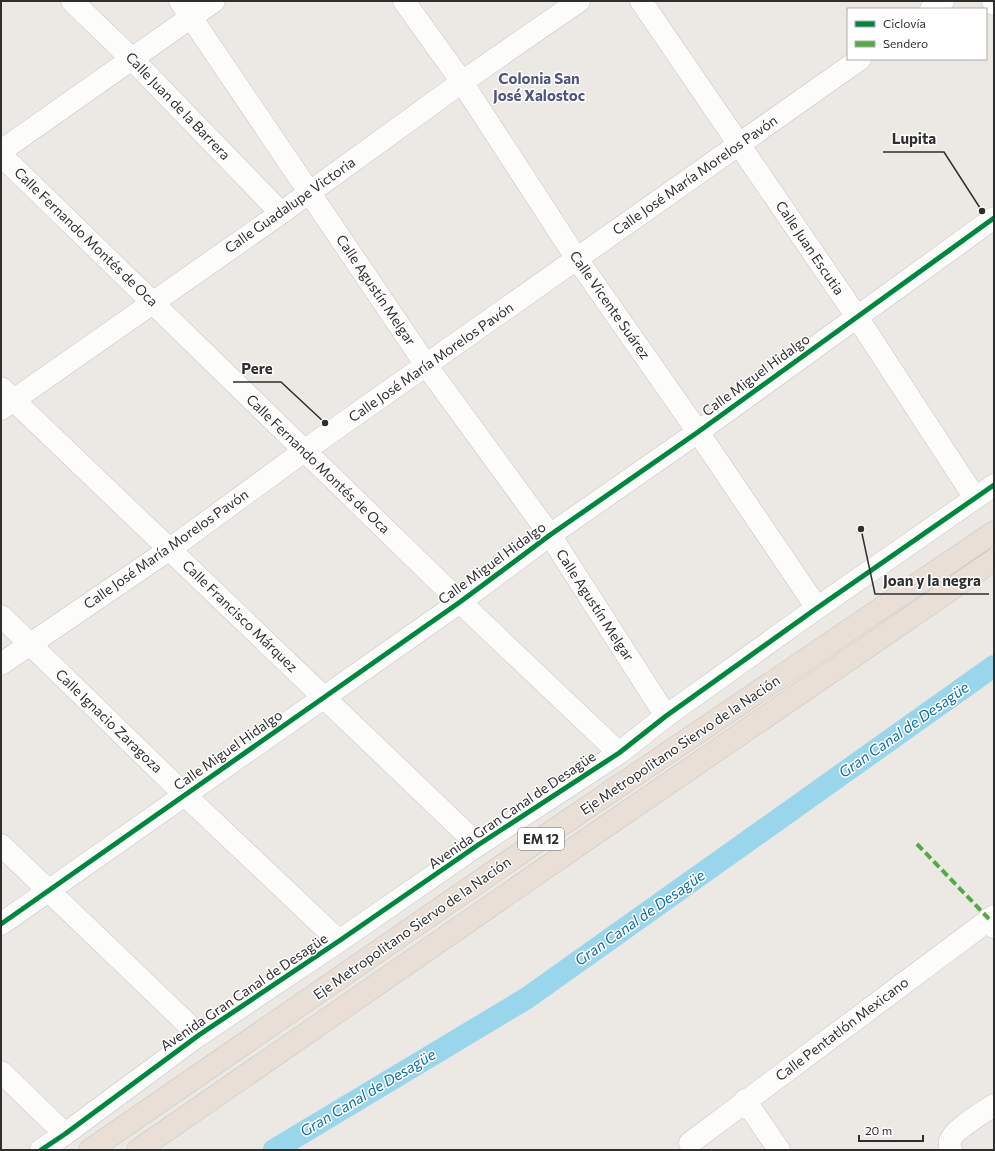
<svg xmlns="http://www.w3.org/2000/svg" width="995" height="1151" viewBox="0 0 995 1151" font-family="Commissioner,sans-serif">
  <rect width="100%" height="100%" fill="#ece8e4"/>
  <g fill="none" stroke-linecap="round" stroke-linejoin="round">
    <!-- canal -->
    <path stroke="#99d6ec" stroke-width="22" d="M274 1150 527 998 994 666"/>
    <!-- minor casing -->
    <g stroke="#c5c4c5" stroke-width="23">
      <path id="minor" d="M72 1 132 59 281 213
        M180 1 426 365 550 535 666 716
        M404 1 462 82 577 259 698 432 817 608
        M641 1 857 317 975 498
        M993 1 994 4
        M931 9 943 1
        M1 151 214 1
        M1 155 460 602 619 753
        M1 388 478 845
        M1 409 281 213 462 82 579 1
        M1 616 185 795 339 941
        M1 664 170 549 304 451 860 59
        M1 845 199 1035
        M1 924 460 602 550 535 698 432 994 218
        M1 1072 65 1134
        M745 1100 779 1150
        M690 1143 994 916
        M41 1150 65 1134 199 1035 339 941 478 845 619 753 666 716 817 608 994 485
        M951 1150C950 1147 949 1144 950 1141 953 1130 984 1112 994 1105"/>
    </g>
    <!-- tertiary casing -->
    <g stroke="#c5c4c5" stroke-width="23">
      <path id="tertiary" d="M989 919 994 927"/>
    </g>
    <!-- motorway casing -->
    <g stroke="#c6c5c4" stroke-width="23">
      <path id="motorway" d="M90 1150 551 832 994 532
        M138 1150 567 853 994 560"/>
    </g>
    <!-- minor -->
    <use href="#minor" stroke="#fcfcfb" stroke-width="22"/>
    <!-- tertiary -->
    <use href="#tertiary" stroke="#fcfcfb" stroke-width="22"/>
    <!-- motorway -->
    <use href="#motorway" stroke="#eadfd6" stroke-width="22"/>
    <!-- quiet -->
    <path stroke="#54ab44" stroke-width="4" stroke-dasharray="8 4" stroke-linecap="butt" d="M917 844 989 919"/>
    <!-- cycleway casing -->
    <g stroke="#fff" stroke-width="8">
      <path id="cycleway" d="M1 924 460 602 550 535 698 432 994 218
        M41 1150 65 1134 199 1035 339 941 478 845 619 753 666 716 817 608 994 485"/>
    </g>
    <!-- cycleway -->
    <use href="#cycleway" stroke="#00873e" stroke-width="5"/>
  </g>
  <g text-anchor="middle" stroke-width="3" stroke-linejoin="round" paint-order="stroke">
    <!-- shield labels -->
    <rect fill="#fff" stroke="#6d6d6d" stroke-width="1" x="518" y="828" width="46" height="22" rx="3"/>
    <g font-size="13" font-weight="bold" fill="#2e2e2e">
      <text x="541" y="844">EM 12</text>
    </g>
    <!-- street labels -->
    <g font-size="14" fill="#2e2e2e" stroke="#fff">
      <text transform="translate(178 106) rotate(46)" y="5">Calle Juan de la Barrera</text>
      <text transform="translate(695 175) rotate(-35)" y="5">Calle José María Morelos Pavón</text>
      <text transform="translate(290 205) rotate(-35)" y="5">Calle Guadalupe Victoria</text>
      <text transform="translate(86 237) rotate(44)" y="5">Calle Fernando Montés de Oca</text>
      <text transform="translate(810 248) rotate(56)" y="5">Calle Juan Escutia</text>
      <text transform="translate(376 290) rotate(56)" y="5">Calle Agustín Melgar</text>
      <text transform="translate(610 305) rotate(55)" y="5">Calle Vicente Suárez</text>
      <text transform="translate(431 362) rotate(-35)" y="5">Calle José María Morelos Pavón</text>
      <text transform="translate(756 375) rotate(-36)" y="5">Calle Miguel Hidalgo</text>
      <text transform="translate(318 464) rotate(44)" y="5">Calle Fernando Montés de Oca</text>
      <text transform="translate(166 549) rotate(-35)" y="5">Calle José María Morelos Pavón</text>
      <text transform="translate(492 563) rotate(-36)" y="5">Calle Miguel Hidalgo</text>
      <text transform="translate(595 605) rotate(57)" y="5">Calle Agustín Melgar</text>
      <text transform="translate(240 616) rotate(44)" y="5">Calle Francisco Márquez</text>
      <text transform="translate(109 721) rotate(44)" y="5">Calle Ignacio Zaragoza</text>
      <text transform="translate(680 745) rotate(-34)" y="5">Eje Metropolitano Siervo de la Nación</text>
      <text transform="translate(228 750) rotate(-35)" y="5">Calle Miguel Hidalgo</text>
      <text transform="translate(512 810) rotate(-34)" y="5">Avenida Gran Canal de Desagüe</text>
      <text transform="translate(412 928) rotate(-35)" y="5">Eje Metropolitano Siervo de la Nación</text>
      <text transform="translate(244 992) rotate(-34)" y="5">Avenida Gran Canal de Desagüe</text>
      <text transform="translate(842 1029) rotate(-37)" y="5">Calle Pentatlón Mexicano</text>
    </g>
    <!-- neighbourhood labels -->
    <g font-size="15" font-weight="bold" fill="#4d5680" stroke="#fff">
      <text x="539" y="84">Colonia San<tspan x="539" dy="17">José Xalostoc</tspan></text>
    </g>
    <!-- water labels -->
    <g font-size="15" font-style="italic" fill="#0d6fa3" stroke="#fff">
      <text transform="translate(904 730) rotate(-35)" y="5">Gran Canal de Desagüe</text>
      <text transform="translate(640 918) rotate(-35)" y="5">Gran Canal de Desagüe</text>
      <text transform="translate(368 1093) rotate(-31)" y="5">Gran Canal de Desagüe</text>
    </g>
  </g>
  <!-- callouts -->
  <path fill="none" stroke="#2e2e2e" stroke-width="1.5" d="M982 211L944 152H883M325 423L281 382H233M861 529L875 594H989"/>
  <g fill="#2e2e2e" stroke="#fff" stroke-width="1.5">
    <circle cx="982" cy="211" r="4"/>
    <circle cx="325" cy="423" r="4"/>
    <circle cx="861" cy="529" r="4"/>
  </g>
  <g font-size="15" text-anchor="middle" font-weight="bold" fill="#2e2e2e" stroke="#fff" stroke-width="3" stroke-linejoin="round" paint-order="stroke">
    <text x="914" y="144">Lupita</text>
    <text x="257" y="374">Pere</text>
    <text x="932" y="586">Joan y la negra</text>
  </g>
  <!-- border -->
  <rect width="995" height="1151" fill="none" stroke="#2e2e2e" stroke-width="4"/>
  <!-- legend -->
  <rect x="847" y="8" width="140" height="52" fill="#ffffff" stroke="#ababab"/>
  <rect x="855" y="21" width="20" height="6" fill="#00873e" stroke="#ababab"/>
  <text x="883" y="28" font-size="12" fill="#2e2e2e">Ciclovía</text>
  <rect x="855" y="41" width="20" height="6" fill="#54ab44" stroke="#ababab"/>
  <text x="883" y="48" font-size="12" fill="#2e2e2e">Sendero</text>
  <!-- scale -->
  <path d="M859 1135v6h64v-6" fill="none" stroke="#2e2e2e" stroke-width="2"/>
  <text x="865" y="1135" font-size="12" fill="#2e2e2e" stroke="#ffffff" stroke-width="3" paint-order="stroke">20 m</text>
</svg>
